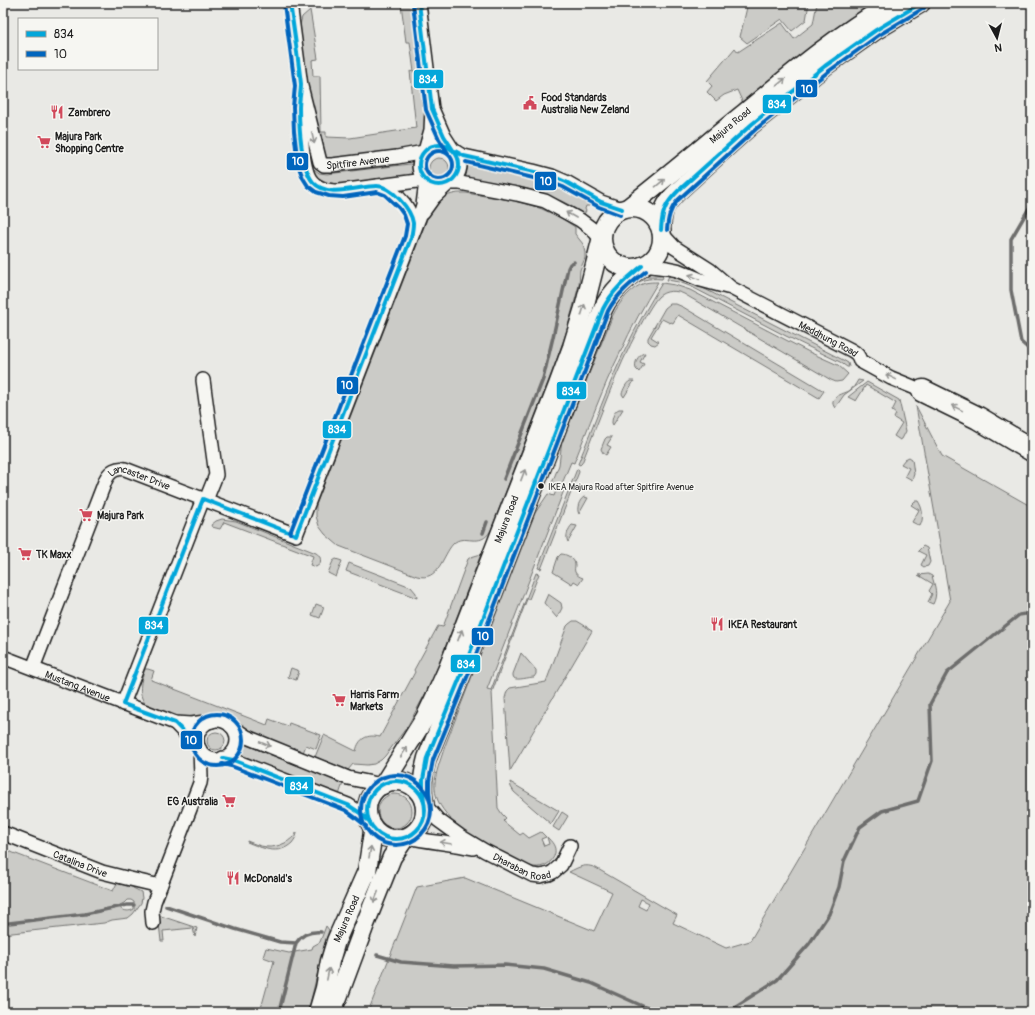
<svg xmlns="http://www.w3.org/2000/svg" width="1035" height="1015" viewBox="0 0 1035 1015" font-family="Pangolin,sans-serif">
  <rect width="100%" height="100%" fill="#e9e9e5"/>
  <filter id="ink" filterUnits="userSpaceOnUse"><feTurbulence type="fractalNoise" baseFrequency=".025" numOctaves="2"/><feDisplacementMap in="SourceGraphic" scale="8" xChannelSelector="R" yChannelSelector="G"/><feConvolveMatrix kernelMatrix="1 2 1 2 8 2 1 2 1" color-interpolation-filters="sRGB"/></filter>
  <g filter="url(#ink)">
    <!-- green -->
    <path fill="#cbcbc7" stroke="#747472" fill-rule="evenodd" d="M408 3H413L427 124 421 146 418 147 335 159H328L323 155 308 90 300 25 302 17 310 10 318 59 312 60 313 76H320L321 132H326V137L350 138 416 128 410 71 414 72 410 42H406L401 4Z
      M748 3H809L806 20 792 31 782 19 747 43 740 37Z
      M817 3H877L743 103 737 90 724 95 716 101 707 92 712 86 707 81 735 48 738 52 782 23 794 39 813 24Z
      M429 168a10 10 0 1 1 20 0a10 10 0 1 1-20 0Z
      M410 164 412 165 413 175 342 185 328 183 317 177 312 171 314 169 319 173 327 174Z
      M468 165C498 170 530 173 559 185 570 190 581 197 591 203L589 206H586L585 209 586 211 584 214C575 208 565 202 554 198 527 186 496 183 467 178L466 176Z
      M458 193H466C494 198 525 200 551 213 559 216 567 222 575 227V234L583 244 585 253V258L580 270 579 285 566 333 557 359 491 530C480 550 464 532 453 544 442 556 439 582 417 576L339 546 325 534 319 526 316 516V505L429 214C435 201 444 195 458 193Z
      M647 276H662L663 277 662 279C647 278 641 279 629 289L638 280Z
      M669 276 679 278 695 284 843 360 848 363 849 367H847L840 362 786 336 692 287 679 282 667 280Z
      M658 282C644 305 631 328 620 353 602 389 589 426 574 463L571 462 561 486 552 483 559 465 562 440 613 315C619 303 631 287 645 283 649 282 653 282 658 282Z
      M662 283 675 285 690 290 809 352 838 365 848 374 842 381 836 382 831 380 684 294C676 290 665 290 658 297 651 305 644 319 639 328 616 371 600 417 582 463L580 465 578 464C594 425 608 385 626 348 637 325 649 304 662 283Z
      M670 304H676L683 307 824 391 819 398 678 315 673 323 671 322 670 323 662 319 651 337 659 342 655 345 651 344 648 341V338L665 308Z
      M644 353H645L640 362 644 364 639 372 636 369C634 363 638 355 644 353Z
      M858 380 863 381 844 395 835 408C827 397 843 394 849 391 853 388 856 384 858 380Z
      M630 381H634L624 397 622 394C623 390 626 383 630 381Z
      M867 382 899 400 906 431 902 439 900 440 894 436 902 423 894 418 896 414 892 411 896 403 866 385 856 401 848 397Z
      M916 406 942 456 1032 507V1012H368L417 887 465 878 594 931 612 892 569 872C579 867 585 863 596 868L677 915 673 923 726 948 750 941 950 601ZM641 899 649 903 646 910 638 906Z
      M619 409H623L613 425 612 423C612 418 614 411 619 409Z
      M607 437H612L607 445 611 447 606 455 603 453 601 449 605 439Z
      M909 457 912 459 914 474 912 480 905 476 909 468 901 464 905 459Z
      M577 469H578L579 472 541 569 538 568Z
      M557 488 564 490 487 689 491 690 536 573 539 574 529 599H527L492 692 498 808 502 814 506 818 503 821 520 835 523 833 529 838 541 832 546 837 541 839 544 846 549 844 547 837C552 842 556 846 555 853 553 863 543 868 534 867 527 866 520 862 513 859 491 848 470 835 448 823L451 819C426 793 435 777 445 746L535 513 548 494 554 496Z
      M584 497 588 498 579 514C576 509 579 500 584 497Z
      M915 501H918C923 508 924 519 920 526L912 522 919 510 911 505Z
      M222 519 236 521 316 553C321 556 321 560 320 564L316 567 310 565 313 556 224 522 220 529 212 527 211 525 216 521Z
      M572 525 577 526 568 542C565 537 568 529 572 525Z
      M923 546 927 548 930 562 928 566 924 567 921 565 926 555 918 551Z
      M481 554 433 679 428 689 407 727 385 756 381 760 374 764 367 765 353 764 348 770 315 757 324 735 356 751C359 738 367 734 380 737L415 672 414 670 438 626 443 627 468 559 471 557Z
      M561 554C567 554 575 559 575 565 575 568 574 569 575 572 576 575 580 577 583 578L579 584 574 581 572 584 553 572 558 557Z
      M336 559 342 561 336 577 328 573 333 561Z
      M349 563 411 587 416 593 417 598 346 571Z
      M928 574 932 576C935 587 938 594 933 604L928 602 932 594 929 591 933 584 918 575Z
      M548 594 561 603 562 608 557 618 544 603Z
      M316 604 324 607 320 618 312 615Z
      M573 621H577L587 627V628L592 631 510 771 505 698 507 691 510 688 546 682 567 626 569 624Z
      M521 653 536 670V674L534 677C530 677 516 681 514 678 513 677 513 675 513 674Z
      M291 668 299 671 296 680 288 677Z
      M145 669H148L154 671 151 680 267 725 269 719 288 726 289 723 321 735 316 749 306 745 303 753C284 745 265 739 246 731 238 727 233 718 224 715 211 711 201 720 188 721 182 721 174 716 168 714 163 712 156 710 151 708 136 700 140 682 145 669Z
      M207 741a9 9 0 1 1 18 0a9 9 0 1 1-18 0Z
      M246 745 343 783 339 795 240 756 244 746Z
      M510 782 559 811 551 824 514 792 511 787Z
      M378 811a17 17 0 1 1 34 0a17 17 0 1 1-34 0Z
      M562 812 568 816 559 831 553 827Z
      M297 832C297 836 295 839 292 843 278 856 262 848 247 842V841C262 847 270 850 285 843 290 840 294 837 297 832Z
      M3 849 113 891 117 883 133 887V888L141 892 142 898 141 903 133 914 128 918 112 920 104 923 3 934ZM127 900H131L134 902V909C129 912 125 911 121 909L120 905 124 903Z
      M158 915 197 928 195 937 193 928 163 931 164 941H161Z
      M326 926 329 930 324 946 308 1012H260L274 961 263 957 266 948 289 953 312 949 313 946 320 942Z"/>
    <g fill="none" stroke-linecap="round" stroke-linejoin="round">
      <!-- stream -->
      <path stroke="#6d6d6c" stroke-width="3.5" d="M1032 203 1011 239V290L1021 342 1032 352
        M504 479 543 379 553 337 568 268 570 264 574 262
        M483 533 487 522
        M166 906 235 929 280 942 296 943C302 934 310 931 321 932
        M9 923 85 914 127 905H134
        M377 955 401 962 454 966 505 965 544 969 591 983 647 1008 664 1012
        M279 1012 296 943
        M724 1012 728 1011 777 980 809 944 829 914 839 887 844 861 860 827 882 811 918 801 932 761 930 704 947 673 1019 615 1032 613"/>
      <!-- street casing -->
      <g stroke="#1c1c1c" stroke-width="16">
        <g id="street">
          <path id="s1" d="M290 3 301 86 320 162 324 165H332L397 157 424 152"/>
          <path d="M419 3 432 109 431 130 425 151"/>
          <path d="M300 104C299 118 301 131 302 145 305 171 306 191 339 191L425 180"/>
          <path d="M433 111 444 136 453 150"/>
          <path d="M455 151C472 173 442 199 424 179 412 165 424 142 442 145 451 146 456 154 464 156L533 171 552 176 566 182 601 202 622 209"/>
          <path d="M451 183H460L517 194 545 201 580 220 592 229 601 239"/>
          <path d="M378 186C398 192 415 210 412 232"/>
          <path d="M423 212 433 198 448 184"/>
          <path id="s2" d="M662 234 674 247 710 270 731 288 851 350C855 352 859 355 860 361L891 378 923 391"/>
          <path d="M644 265 667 268 677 270 701 280 727 287"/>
          <path d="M203 380 216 475 206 500"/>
          <path id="s3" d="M3 657 175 723 191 724 212 721"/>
          <path id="s4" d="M33 668 106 479C110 471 117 467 125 469L296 535 419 218 423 205 426 181"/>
          <path d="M123 704 203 499"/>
          <circle cx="217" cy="740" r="20"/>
          <path d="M175 723 199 748"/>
          <path d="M231 726 247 737 348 778 382 785"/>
          <path d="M223 758 233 760 348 805 360 813 370 822"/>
          <path id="s5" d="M425 805 438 820 460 836 485 851 532 875 540 876 549 874 553 872 561 865 570 846"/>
          <path id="s6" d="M3 833 102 872 126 878 160 886"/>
          <path d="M407 837C429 842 451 843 473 848"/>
          <path d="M153 923 152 911 154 902 200 783 201 776 200 750"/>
        </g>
      </g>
      <!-- secondary casing -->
      <g stroke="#1c1c1c" stroke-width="21">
        <g id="secondary">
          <path id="s7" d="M629 207C667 177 704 146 742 115 790 75 837 35 892 3"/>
          <circle cx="632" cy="238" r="30"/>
          <path d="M661 230C662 211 664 204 678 191L752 124 825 66 876 30 921 3"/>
          <circle cx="396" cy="810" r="29"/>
          <path id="s8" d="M383 785 425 718 435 697 448 668 558 385 572 347 584 308 601 241"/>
          <path d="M424 802C421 787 423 773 427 758L464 668 603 309C611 291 627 278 642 266"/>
          <path id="s9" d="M318 1012 325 988 330 961 336 941 367 871 372 839 373 831 372 826"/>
          <path d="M331 1012 338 997 364 927 392 857 405 838"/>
        </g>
      </g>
      <!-- highway casing -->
      <g stroke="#1c1c1c" stroke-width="25">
        <path id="highway" d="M923 391 978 418 1032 450"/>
      </g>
      <!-- street -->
      <use href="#street" stroke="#f6f6f2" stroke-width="13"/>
      <!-- secondary -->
      <use href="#secondary" stroke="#f6f6f2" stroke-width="18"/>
      <!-- highway -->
      <use href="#highway" stroke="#f6f6f2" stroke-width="22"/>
      <!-- bus-1 casing -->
      <g stroke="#f6f6f2" stroke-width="7">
        <path id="bus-1" d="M419 3 432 109 444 136 453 150
          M419 165a20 20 0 1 1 40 0a20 20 0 1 1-40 0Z
          M455 151 464 156 552 176 566 182 601 202 622 209
          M661 230C662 212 665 204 678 191L752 124 825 66 876 30 921 3
          M199 748 175 723 123 704 203 499 296 535 411 238C412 233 413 228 413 223 411 209 391 186 377 186 357 186 328 199 313 182 301 168 299 127 299 108 299 100 301 92 301 84 298 57 294 30 290 3
          M223 758 233 760 348 805 360 813 370 822
          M367 810a29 29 0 1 1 58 0a29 29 0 1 1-58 0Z
          M424 802 423 791V780L427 758 464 668 603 309C612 291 626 279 642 266"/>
      </g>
      <!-- bus-2 casing -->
      <g stroke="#f6f6f2" stroke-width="7">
        <path id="bus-2" d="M284 4 295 86 293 107 294 131 298 165 303 178 308 186 316 192 329 196 343 197 377 192 385 195 399 208 404 215 407 224 405 236 290 533
          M413 4 426 110 439 139 448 153
          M425 165a14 14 0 1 1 28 0a14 14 0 1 1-28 0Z
          M466 162 550 182 563 187 599 207 620 215
          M667 230C668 218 670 209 678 200L756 129 829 71 879 35 924 8
          M191 740a26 26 0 1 1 52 0a26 26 0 1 1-52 0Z
          M222 764 231 766 345 810 356 818 366 826
          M361 810a35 35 0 1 1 70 0a35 35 0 1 1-70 0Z
          M430 801 429 791V781L433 760 470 670 608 311C617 294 631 283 646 271"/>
      </g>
      <!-- bus-1 -->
      <use href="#bus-1" stroke="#03a6da" stroke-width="4"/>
      <!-- bus-2 -->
      <use href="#bus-2" stroke="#0065bd" stroke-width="4"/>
    </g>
    <!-- one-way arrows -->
    <defs><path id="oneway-shaft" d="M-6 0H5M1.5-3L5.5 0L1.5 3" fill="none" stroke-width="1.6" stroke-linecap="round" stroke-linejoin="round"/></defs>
    <g stroke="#949492">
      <use href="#oneway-shaft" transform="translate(781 82) rotate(-40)"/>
      <use href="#oneway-shaft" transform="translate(313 138) rotate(77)"/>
      <use href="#oneway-shaft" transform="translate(660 183) rotate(-40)"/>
      <use href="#oneway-shaft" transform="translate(571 215) rotate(-150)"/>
      <use href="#oneway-shaft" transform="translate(694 277) rotate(-155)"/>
      <use href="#oneway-shaft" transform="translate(583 310) rotate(-73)"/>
      <use href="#oneway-shaft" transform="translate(891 377) rotate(-154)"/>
      <use href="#oneway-shaft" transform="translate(957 408) rotate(-154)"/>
      <use href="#oneway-shaft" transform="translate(523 475) rotate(-69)"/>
      <use href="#oneway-shaft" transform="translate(460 635) rotate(-69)"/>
      <use href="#oneway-shaft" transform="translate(265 744) rotate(22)"/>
      <use href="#oneway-shaft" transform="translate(404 752) rotate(-57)"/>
      <use href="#oneway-shaft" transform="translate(446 843) rotate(-171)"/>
      <use href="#oneway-shaft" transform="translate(370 852) rotate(-80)"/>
      <use href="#oneway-shaft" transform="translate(376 897) rotate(112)"/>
      <use href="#oneway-shaft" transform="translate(328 974) rotate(-79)"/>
    </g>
  </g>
  <!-- icons -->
  <defs>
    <g id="civic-bare" transform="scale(1.08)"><path d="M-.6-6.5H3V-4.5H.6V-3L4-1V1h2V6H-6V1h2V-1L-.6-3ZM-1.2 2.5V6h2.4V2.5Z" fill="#d1495b" stroke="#f6f6f2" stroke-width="2.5" paint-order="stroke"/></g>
    <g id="restaurant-bare" transform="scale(1.08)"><path d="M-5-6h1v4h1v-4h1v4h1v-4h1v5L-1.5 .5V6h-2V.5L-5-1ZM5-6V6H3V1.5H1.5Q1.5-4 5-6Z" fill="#d1495b" stroke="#f6f6f2" stroke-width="2.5" paint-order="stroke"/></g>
    <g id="supermarket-bare" transform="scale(1.08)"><path d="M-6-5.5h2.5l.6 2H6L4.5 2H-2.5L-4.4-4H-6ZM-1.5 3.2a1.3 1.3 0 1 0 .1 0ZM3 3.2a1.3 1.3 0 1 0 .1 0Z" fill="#d1495b" stroke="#f6f6f2" stroke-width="2.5" paint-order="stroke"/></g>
  </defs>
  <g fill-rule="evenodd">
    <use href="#civic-bare" x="530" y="103"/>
    <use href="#restaurant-bare" x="57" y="112"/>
    <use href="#supermarket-bare" x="44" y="142"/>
    <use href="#supermarket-bare" x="86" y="515"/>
    <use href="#supermarket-bare" x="25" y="554"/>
    <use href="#restaurant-bare" x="717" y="624"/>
    <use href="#supermarket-bare" x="339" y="700"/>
    <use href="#supermarket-bare" x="229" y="801"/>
    <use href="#restaurant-bare" x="233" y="878"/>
  </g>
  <!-- markers -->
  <circle fill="#1c1c1c" stroke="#f6f6f2" stroke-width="1.5" cx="541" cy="486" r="3.5"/>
  <g text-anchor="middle" stroke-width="3" stroke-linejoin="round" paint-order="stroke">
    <!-- bus labels -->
    <g font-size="9" fill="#1c1c1c" stroke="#f6f6f2" text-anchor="start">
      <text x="548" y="490">IKEA Majura Road after Spitfire Avenue</text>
    </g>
    <!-- poi labels -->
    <g font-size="10" font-weight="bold" fill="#1c1c1c" stroke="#f6f6f2" text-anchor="start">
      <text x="541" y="101">Food Standards<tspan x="541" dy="12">Australia New Zeland</tspan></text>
      <text x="68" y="116">Zambrero</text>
      <text x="55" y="140">Majura Park<tspan x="55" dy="12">Shopping Centre</tspan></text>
      <text x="97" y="519">Majura Park</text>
      <text x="36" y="558">TK Maxx</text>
      <text x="728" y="628">IKEA Restaurant</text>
      <text x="350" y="698">Harris Farm<tspan x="350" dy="12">Markets</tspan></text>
      <text x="218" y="805" text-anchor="end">EG Australia</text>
      <text x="244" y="882">McDonald's</text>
    </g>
    <!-- street labels -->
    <g font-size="10" fill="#1c1c1c" stroke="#f6f6f2">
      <text dy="4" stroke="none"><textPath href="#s7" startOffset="130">Majura Road</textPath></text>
      <text dy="4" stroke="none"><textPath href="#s1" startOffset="201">Spitfire Avenue</textPath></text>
      <text dy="4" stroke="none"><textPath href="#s2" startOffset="198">Meddhung Road</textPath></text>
      <text dy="4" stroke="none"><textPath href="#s4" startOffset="241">Lancaster Drive</textPath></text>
      <text dy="4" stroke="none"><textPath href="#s8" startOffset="294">Majura Road</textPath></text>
      <text dy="4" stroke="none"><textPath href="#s3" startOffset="80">Mustang Avenue</textPath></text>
      <text dy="4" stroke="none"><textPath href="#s5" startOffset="117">Dharaban Road</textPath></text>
      <text dy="4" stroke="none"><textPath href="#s6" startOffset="83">Catalina Drive</textPath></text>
      <text dy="4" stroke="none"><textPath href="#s9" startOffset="98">Majura Road</textPath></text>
    </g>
  </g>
  <g stroke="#f6f6f2" stroke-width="1.5">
    <rect x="413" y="69" width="31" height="20" rx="4" fill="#03a6da"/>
    <rect x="795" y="79" width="23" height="19" rx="4" fill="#0065bd"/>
    <rect x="762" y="94" width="30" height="20" rx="4" fill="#03a6da"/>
    <rect x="286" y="152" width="23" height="19" rx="4" fill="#0065bd"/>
    <rect x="534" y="171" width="23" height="20" rx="4" fill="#0065bd"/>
    <rect x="336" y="376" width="23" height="19" rx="4" fill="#0065bd"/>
    <rect x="556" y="381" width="31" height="19" rx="4" fill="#03a6da"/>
    <rect x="322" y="420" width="30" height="19" rx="4" fill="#03a6da"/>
    <rect x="138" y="616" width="31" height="19" rx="4" fill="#03a6da"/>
    <rect x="471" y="627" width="23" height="19" rx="4" fill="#0065bd"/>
    <rect x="450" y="654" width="31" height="19" rx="4" fill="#03a6da"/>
    <rect x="180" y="730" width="23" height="20" rx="4" fill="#0065bd"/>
    <rect x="284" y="776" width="30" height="19" rx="4" fill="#03a6da"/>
  </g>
  <g font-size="11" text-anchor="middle" font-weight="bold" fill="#fff">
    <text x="428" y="83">834</text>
    <text x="807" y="93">10</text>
    <text x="777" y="108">834</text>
    <text x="298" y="165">10</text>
    <text x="546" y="185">10</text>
    <text x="347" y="389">10</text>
    <text x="571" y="395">834</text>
    <text x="337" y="433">834</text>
    <text x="154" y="629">834</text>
    <text x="483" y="640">10</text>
    <text x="466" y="668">834</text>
    <text x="191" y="744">10</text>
    <text x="299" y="790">834</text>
  </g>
  <!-- margin -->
  <rect width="1035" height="1015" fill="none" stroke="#f6f6f2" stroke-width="16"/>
  <rect x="8" y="8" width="1019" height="999" fill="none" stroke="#1c1c1c" stroke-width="1.5" filter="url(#ink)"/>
  <!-- legend -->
  <rect x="18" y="18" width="140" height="52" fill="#f6f6f2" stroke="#9f9f9c"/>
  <rect x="26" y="31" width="20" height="6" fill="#03a6da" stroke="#9f9f9c"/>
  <text x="54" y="38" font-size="12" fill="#1c1c1c">834</text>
  <rect x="26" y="51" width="20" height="6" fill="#0065bd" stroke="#9f9f9c"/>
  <text x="54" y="58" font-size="12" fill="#1c1c1c">10</text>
  <!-- north arrow -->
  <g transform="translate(997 38) rotate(173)" stroke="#f6f6f2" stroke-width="3" paint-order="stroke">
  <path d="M0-3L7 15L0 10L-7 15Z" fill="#1c1c1c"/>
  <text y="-6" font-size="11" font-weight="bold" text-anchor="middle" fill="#1c1c1c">N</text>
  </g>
</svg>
